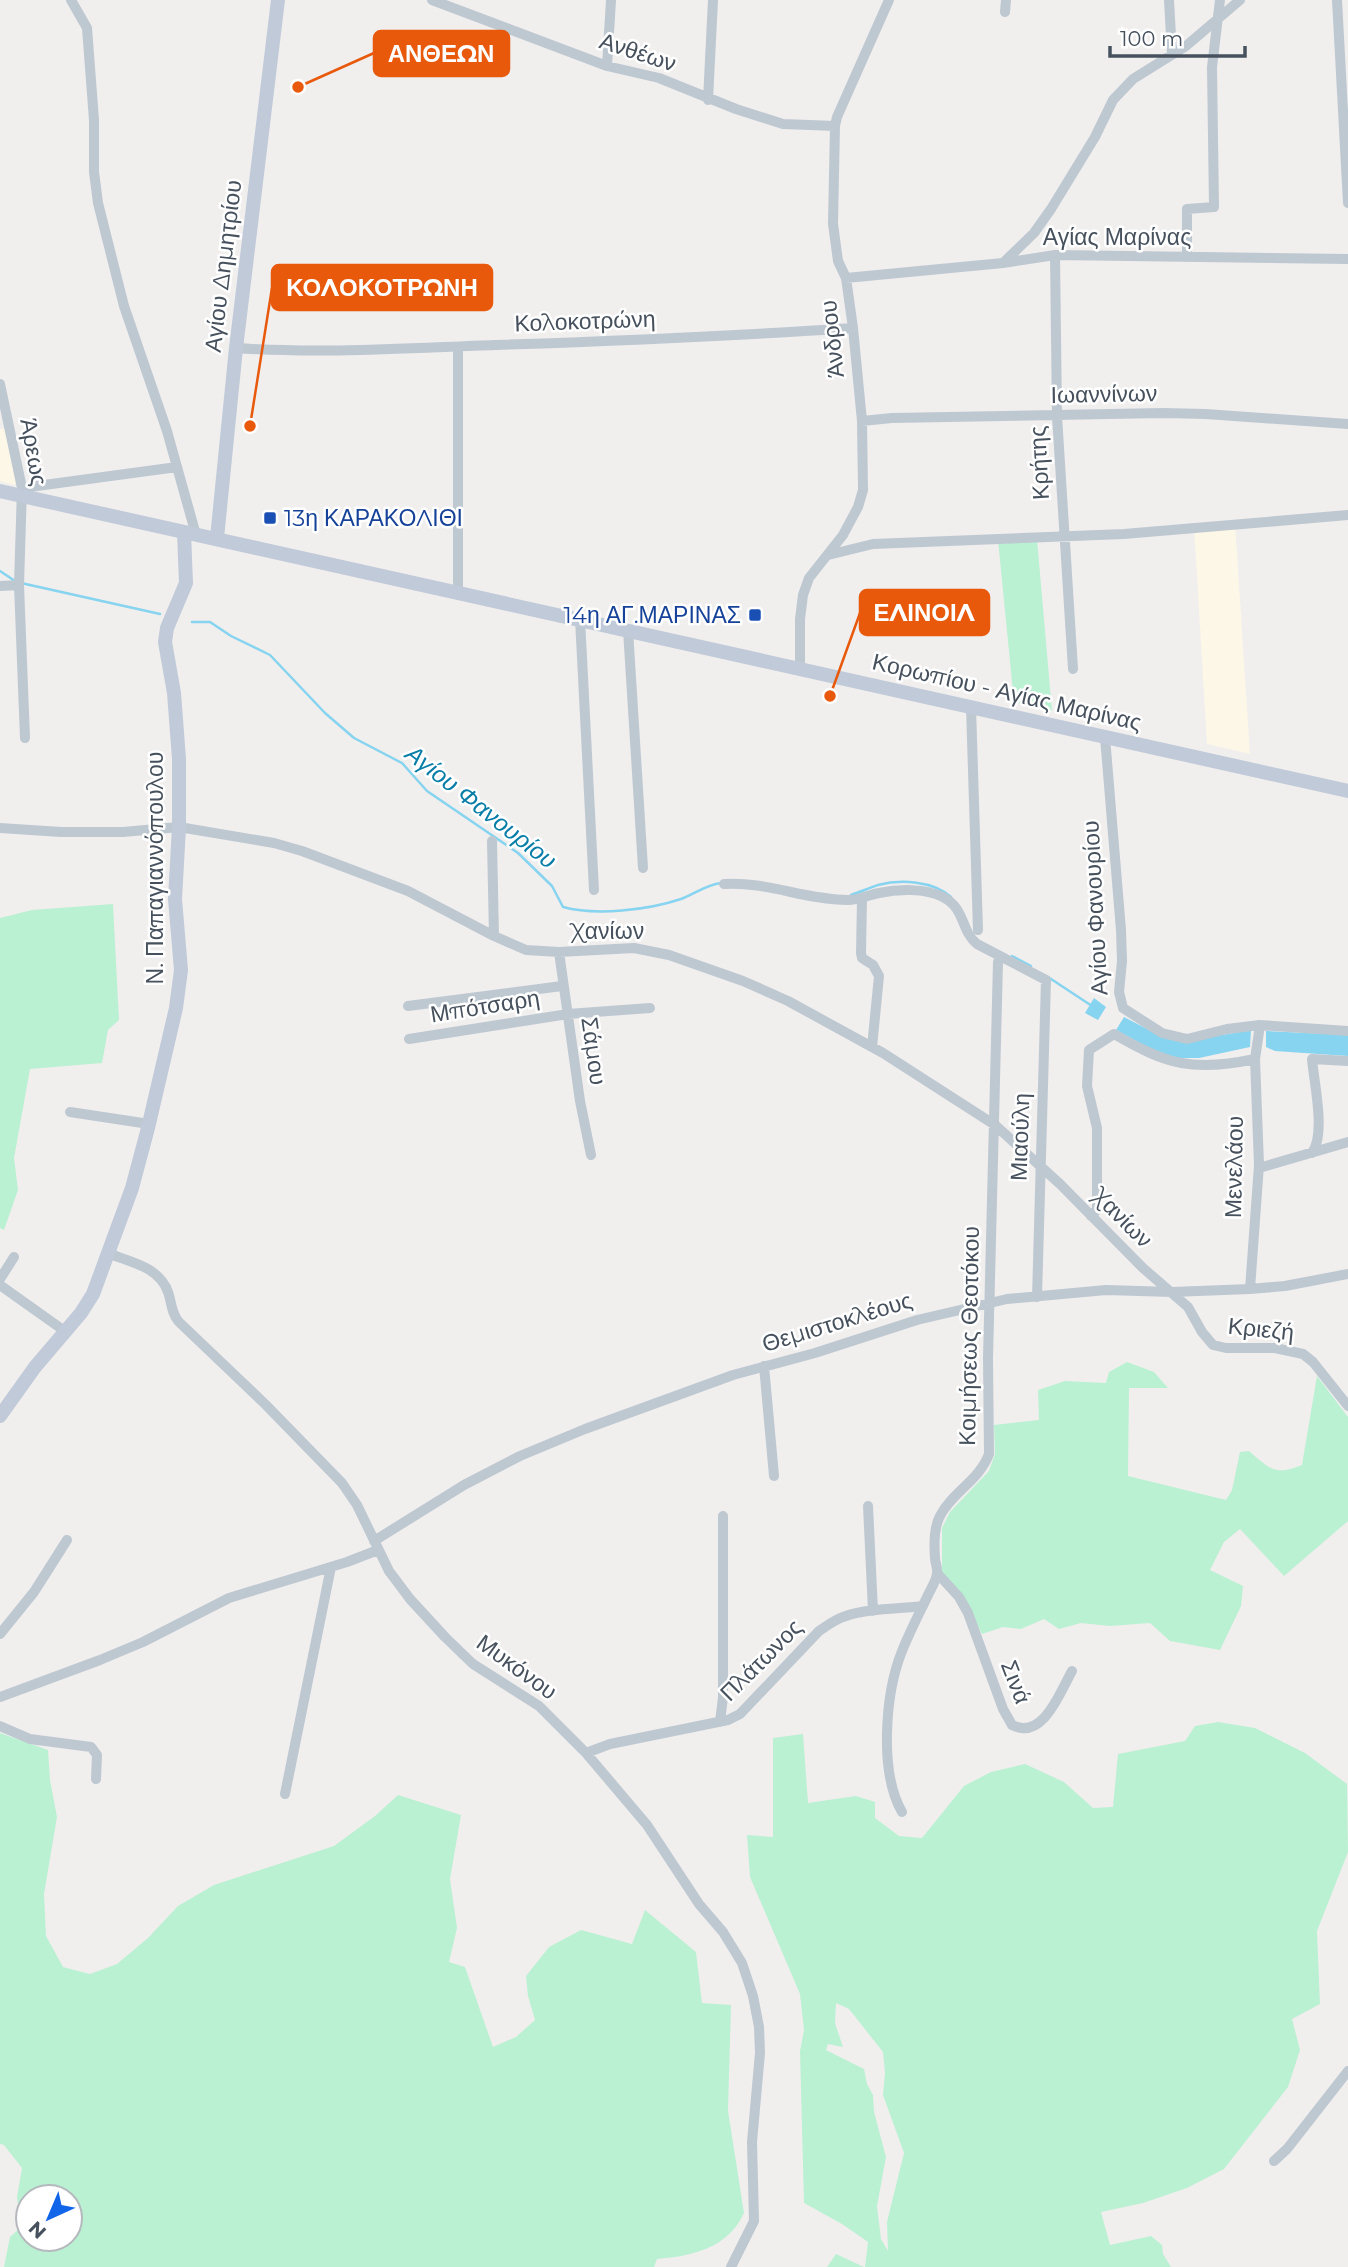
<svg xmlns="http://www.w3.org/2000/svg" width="1348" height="2267" viewBox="0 0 1348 2267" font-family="Montserrat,sans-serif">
  <rect width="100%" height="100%" fill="#f1eeee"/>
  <!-- commercial -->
  <path fill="#fdf7e7" d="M6 428 17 482 14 485 0 481V429Z
    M1235 523 1250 754 1207 744 1194 526Z"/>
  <!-- green -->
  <path fill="#baf1d2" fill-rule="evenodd" d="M1037 539 1052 711 1014 702 998 540Z
    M113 904 119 1020 108 1030 102 1063 30 1069 14 1158 18 1190 4 1230 0 1228V918L32 910Z
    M1127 1362 1154 1372 1168 1388H1129L1128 1476 1226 1500 1232 1490 1240 1452 1249 1451C1270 1469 1275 1476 1302 1465L1317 1376 1348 1417V1521L1284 1576 1240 1529 1224 1542 1210 1570 1243 1586 1241 1606 1220 1650 1170 1641 1150 1623 1110 1626 1081 1623 1059 1629 1044 1619 1021 1629 1003 1627 982 1634 958 1589 942 1574V1528L950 1512 989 1471 995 1454 994 1425 1039 1420 1038 1390 1065 1381 1106 1383 1109 1372Z
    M1218 1722 1255 1728 1305 1753 1347 1784 1348 1852 1317 1931 1320 2004 1292 2019 1300 2050 1288 2087 1224 2169 1187 2188 1143 2203 1101 2212 1110 2245 1151 2236 1162 2245 1163 2254 1171 2267H865L868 2242 842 2224 804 2203 800 2051 804 2030 800 1994 750 1877 747 1835 773 1837V1738L803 1734 808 1803 856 1796 875 1802V1818L899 1836 922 1838 964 1786 991 1772 1025 1764 1064 1782 1093 1808 1113 1807 1118 1754 1185 1741 1195 1726ZM836 2003 849 2009 883 2052 885 2073 883 2095 904 2153 887 2222 888 2251 881 2239 877 2206 886 2157 874 2112 873 2095 867 2084 864 2069 826 2050 828 2044 843 2047 835 2023Z
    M0 1733 48 1750 50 1780 57 1817 44 1894 46 1936 63 1967 90 1974 117 1964 148 1938 178 1906 214 1885 334 1846 375 1816 398 1795 461 1815 450 1879 457 1928 449 1962 465 1967 493 2047 516 2037 535 2020 528 1996 526 1976 549 1947 581 1930 632 1944 645 1910 696 1952 702 2003 731 2005 728 2111 744 2213C728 2248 693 2256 657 2259L654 2267H4L10 2237 21 2227 17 2197 22 2168 4 2145 0 2144ZM28 2197H70V2239H28Z
    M836 2254 864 2267H827Z"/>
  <!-- water -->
  <path fill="#86d4ef" d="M1094 998 1106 1007 1098 1020 1085 1013Z
    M1124 1017 1155 1033 1222 1035 1251 1030 1250 1047 1199 1058H1167L1116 1030Z
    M1266 1031 1348 1035V1056L1275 1051 1266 1047Z"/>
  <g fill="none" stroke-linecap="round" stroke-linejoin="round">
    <!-- stream -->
    <path stroke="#86d4ef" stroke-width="2.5" d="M0 571 15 581
      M21 583 160 614
      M192 622H210L231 636 270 655 325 713 354 738 402 763 427 791 518 853 552 886 563 907C596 916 648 910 681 899 694 894 706 885 721 883
      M851 895C860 892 869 888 878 885 901 879 933 881 951 897
      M1012 956 1031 966
      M1048 977 1092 1006"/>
    <!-- street -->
    <path stroke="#bec8d1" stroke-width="10" d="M71 0 87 28 94 120V172L98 203 124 306 167 431 196 535
      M432 0 607 66 659 78 736 109 783 124 835 126
      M1169 0 1172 54
      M1337 0 1348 203
      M1005 12 1006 0
      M607 66 611 0
      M708 100 713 0
      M1055 255 1057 416 1073 669
      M1187 257V209L1214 207 1212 67 1220 0
      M1003 263 1034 233 1051 209 1095 137 1113 100 1133 79 1186 46 1240 0
      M846 278 1003 263 1055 255 1348 259
      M236 348C322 354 409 348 496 345 615 341 734 336 853 328
      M0 384 22 488 19 585 25 738
      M862 421 892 418 1163 413 1206 414 1348 424
      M22 488 177 467
      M828 555 873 544 1124 534 1348 515
      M0 586 19 585
      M458 592V347
      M580 619 594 890
      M628 630 643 868
      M800 669V619L803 595 809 578 843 535 858 507 863 490 862 421 853 328 846 278 838 261 833 224 835 126 837 117 889 0
      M971 707 978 930
      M1105 737 1121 930 1122 961 1119 992 1123 1008 1162 1033 1187 1039 1227 1029 1260 1025 1348 1031
      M0 828 61 832H123L179 827 274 843 302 851 408 891 494 936 526 950 559 952 634 948 669 955 743 981 788 1001 883 1053 995 1125 1060 1184 1143 1268 1188 1307 1202 1332 1213 1345 1226 1348H1275L1303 1354 1313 1362 1348 1406
      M492 841 494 936
      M724 884C766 881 805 900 848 900 859 900 868 895 879 893 898 889 925 888 943 897 966 909 960 930 977 944L1046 980 1037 1297
      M862 899 861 953 862 958 873 965 879 976 872 1047
      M559 952 580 1101 591 1155
      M408 1006 562 986
      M409 1039 568 1014 650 1008
      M70 1112 149 1124
      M1312 1153C1326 1134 1314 1083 1312 1059L1348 1061
      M1259 1168 1348 1142
      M1091 1216 1097 1210V1128L1087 1086 1089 1050 1114 1034C1167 1065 1194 1072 1255 1059
      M110 1254C131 1262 159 1267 168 1292 172 1303 171 1313 179 1322L265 1404 342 1483 357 1505 389 1571 410 1599 445 1637 473 1664 539 1706 586 1753 647 1825 699 1904 723 1932 742 1963 753 1996 759 2027 760 2053 752 2142 754 2221 731 2267
      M0 1279 14 1257
      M0 1285 66 1332
      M1250 1289 1259 1165 1255 1059 1260 1025
      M764 1366 774 1476
      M868 1506 873 1611
      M374 1541 464 1485 520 1456 585 1429 733 1375 815 1353 917 1320 1007 1299 1106 1290 1172 1292 1250 1289 1285 1286 1348 1274
      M938 1574 959 1597 968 1613 1003 1709 1012 1725C1043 1741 1060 1692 1072 1671
      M0 1634 34 1592 67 1540
      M0 1697 100 1660 143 1642 229 1598 347 1562 378 1550
      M720 1722 723 1697V1516
      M0 1726 30 1739 91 1747 97 1755 96 1779
      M586 1753 610 1744 728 1720 740 1714 819 1631C827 1626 834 1620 843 1617 868 1608 897 1609 923 1606
      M285 1794 331 1567
      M902 1812C879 1772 885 1694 902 1651 910 1631 920 1612 929 1593 932 1587 937 1579 937 1573 938 1569 935 1562 935 1558 934 1545 934 1527 940 1516 952 1492 979 1481 989 1454L988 1358 998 962 1000 956
      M1274 2161 1287 2149 1348 2071"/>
    <!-- secondary -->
    <path stroke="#c0cad8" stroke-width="14" d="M0 491 1348 791
      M217 538 236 348 278 0
      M0 1416 35 1367 81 1313 93 1294 132 1188 148 1128 176 1008 181 970 175 899 179 827V759L174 693 165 642 167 628 186 583 184 533"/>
  </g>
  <!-- markers -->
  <g fill="#1a4fb4" stroke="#fff" stroke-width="2.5">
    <rect x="263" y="511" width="14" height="14" rx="3.5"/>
    <rect x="748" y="608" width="14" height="14" rx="3.5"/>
  </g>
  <g text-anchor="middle" stroke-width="5" stroke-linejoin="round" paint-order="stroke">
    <!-- street labels -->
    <g font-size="23" fill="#46515d" stroke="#fff">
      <text transform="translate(638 52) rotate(18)" y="8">Ανθέων</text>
      <text x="1117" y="245">Αγίας Μαρίνας</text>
      <text transform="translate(223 266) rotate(-83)" y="8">Αγίου Δημητρίου</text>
      <text transform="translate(585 321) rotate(-2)" y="8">Κολοκοτρώνη</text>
      <text transform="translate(832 339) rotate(-96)" y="8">Άνδρου</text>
      <text transform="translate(1104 394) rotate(-1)" y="8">Ιωαννίνων</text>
      <text transform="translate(34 452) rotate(80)" y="8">Άρεως</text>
      <text transform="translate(1039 463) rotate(-93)" y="8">Κρήτης</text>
      <text transform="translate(1007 692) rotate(13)" y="8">Κορωπίου - Αγίας Μαρίνας</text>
      <text transform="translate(155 868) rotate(-90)" y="8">Ν. Παπαγιαννόπουλου</text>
      <text transform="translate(1095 908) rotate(-93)" y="8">Αγίου Φανουρίου</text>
      <text x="608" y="939">Χανίων</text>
      <text transform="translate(485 1006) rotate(-9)" y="8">Μπότσαρη</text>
      <text transform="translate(594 1051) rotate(82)" y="8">Σάμου</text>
      <text transform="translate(1020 1137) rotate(-88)" y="8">Μιαούλη</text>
      <text transform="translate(1234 1167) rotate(-89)" y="8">Μενελάου</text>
      <text transform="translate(1123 1218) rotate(45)" y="8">Χανίων</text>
      <text transform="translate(837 1322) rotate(-17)" y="8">Θεμιστοκλέους</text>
      <text transform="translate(1261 1329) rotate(6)" y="8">Κριεζή</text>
      <text transform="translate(969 1336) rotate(-89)" y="8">Κοιμήσεως Θεοτόκου</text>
      <text transform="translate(761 1660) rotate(-45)" y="8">Πλάτωνος</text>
      <text transform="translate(517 1667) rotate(36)" y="8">Μυκόνου</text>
      <text transform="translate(1016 1682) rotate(69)" y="8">Σινά</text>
    </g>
    <!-- transit labels -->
    <g font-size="23" fill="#164399" stroke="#fff" text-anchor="start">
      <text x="284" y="526">13η ΚΑΡΑΚΟΛΙΘΙ</text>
      <text x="741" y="623" text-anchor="end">14η ΑΓ.ΜΑΡΙΝΑΣ</text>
    </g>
    <!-- water labels -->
    <g font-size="24" font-style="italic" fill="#077da7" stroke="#fff">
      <text transform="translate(481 807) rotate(38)" y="8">Αγίου Φανουρίου</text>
    </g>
  </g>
  <!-- callouts -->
  <path fill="none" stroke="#e8590c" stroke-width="2.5" d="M298 87L374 53M250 426L272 288M830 696L860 613"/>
  <g fill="#e8590c" stroke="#fff" stroke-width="2.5">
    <circle cx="298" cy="87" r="7"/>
    <circle cx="250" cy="426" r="7"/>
    <circle cx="830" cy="696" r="7"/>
  </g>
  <g fill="#e8590c" stroke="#e8590c" stroke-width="2.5">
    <rect x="374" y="31" width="135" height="45" rx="7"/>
    <rect x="272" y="265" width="220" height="45" rx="7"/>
    <rect x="860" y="590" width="129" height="45" rx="7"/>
  </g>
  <g font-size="24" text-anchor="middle" font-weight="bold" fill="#fff">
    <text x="441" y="62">ΑΝΘΕΩΝ</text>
    <text x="382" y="296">ΚΟΛΟΚΟΤΡΩΝΗ</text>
    <text x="924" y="621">ΕΛΙΝΟΙΛ</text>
  </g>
  <!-- north arrow -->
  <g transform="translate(49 2218) rotate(224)"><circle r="33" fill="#ffffff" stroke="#b5b9be" stroke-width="2"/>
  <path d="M0-5L12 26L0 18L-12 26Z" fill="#1165e8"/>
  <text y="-10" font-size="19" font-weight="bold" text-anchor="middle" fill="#46515d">N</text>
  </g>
  <!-- scale -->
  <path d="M1110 46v10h135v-10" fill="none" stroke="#46515d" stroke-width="3.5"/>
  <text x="1120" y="46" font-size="21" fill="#46515d" stroke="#ffffff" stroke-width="5" paint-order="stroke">100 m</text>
</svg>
